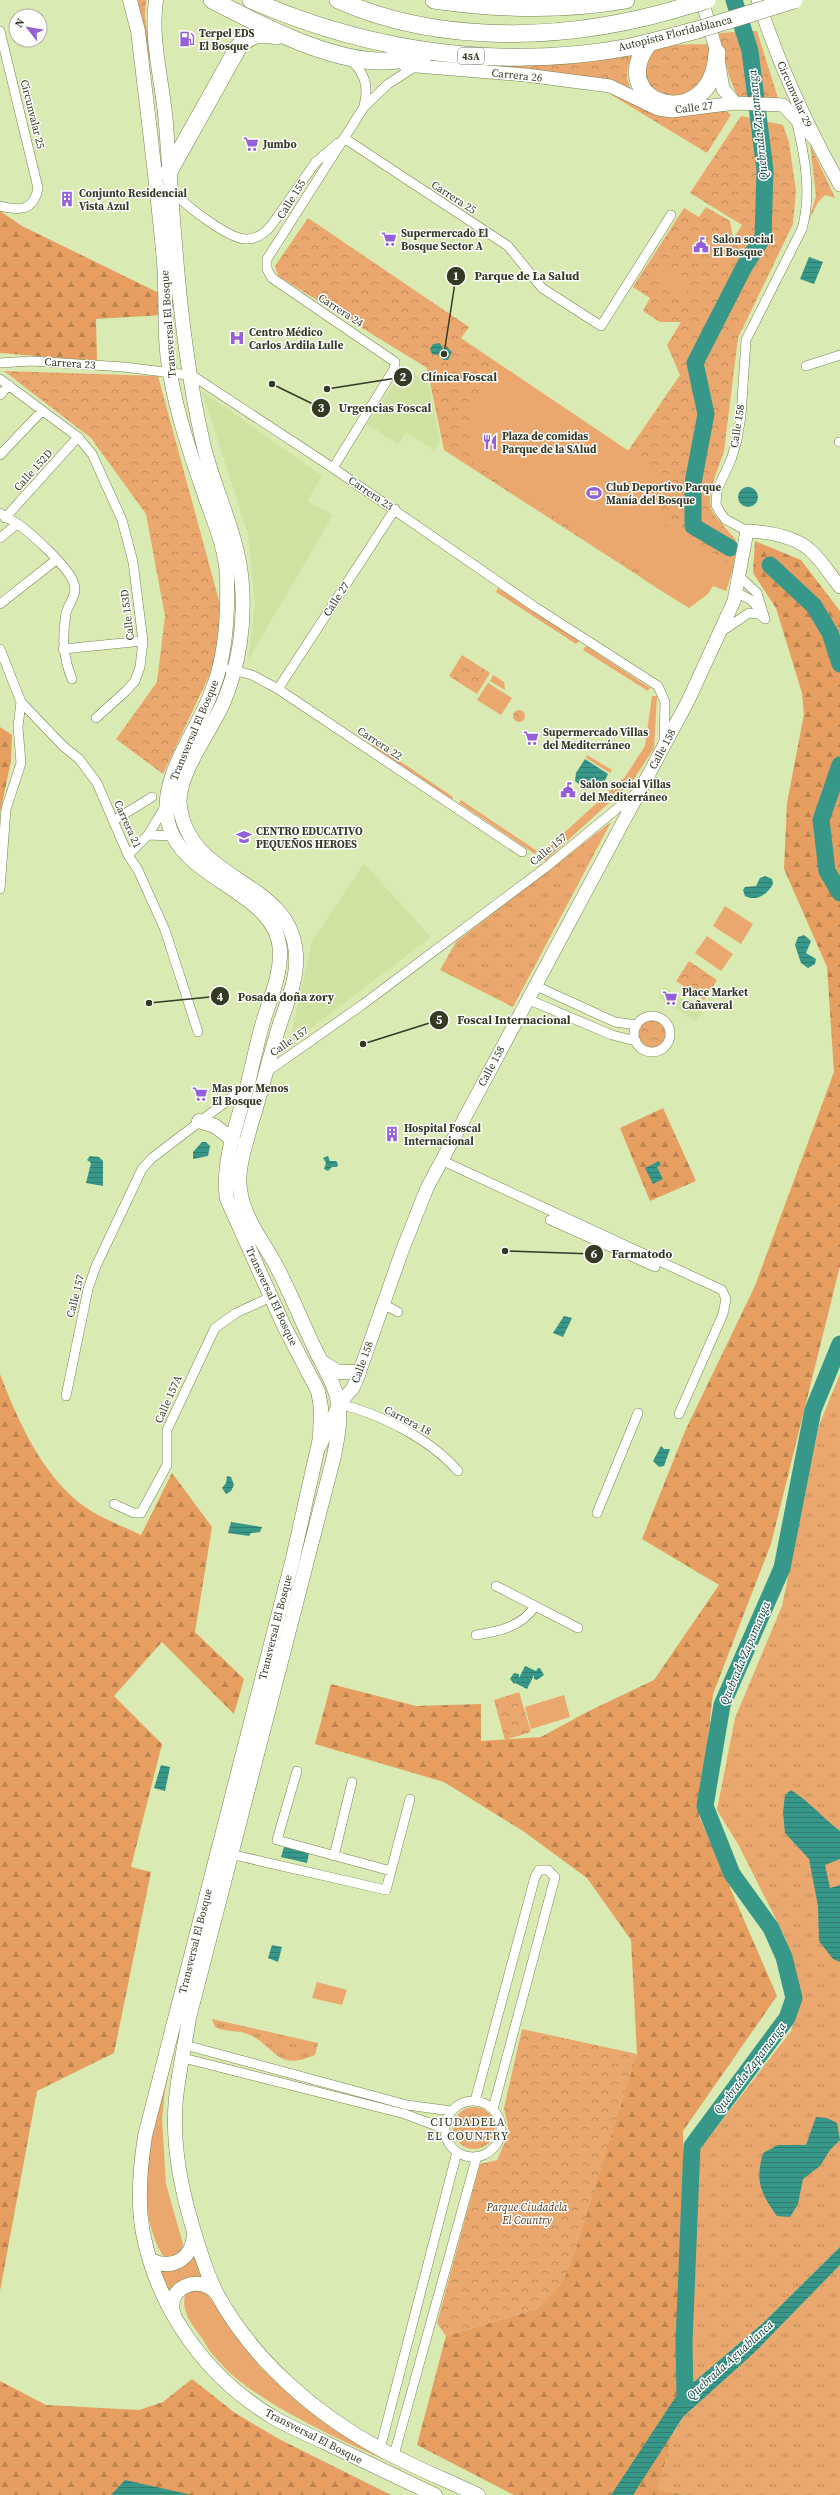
<svg xmlns="http://www.w3.org/2000/svg" width="840" height="2495" viewBox="0 0 840 2495" font-family="'Source Serif 4',serif">
  <defs>
    <pattern id="grass-tufts" width="24" height="20" patternUnits="userSpaceOnUse"><rect width="24" height="20" fill="#eba86e"/><path d="M3 7l-1-3M5 7V3M7 7l1-3M15 17l-1-3M17 17v-4M19 17l1-3" fill="none" stroke="#bf8a5a"/></pattern>
    <pattern id="forest-firs" width="22" height="20" patternUnits="userSpaceOnUse"><rect width="22" height="20" fill="#e69f60"/><path d="M5 1l3.5 6h-7zM16 11l3.5 6h-7z" fill="#bb834f"/></pattern>
    <pattern id="park-crowns" width="20" height="18" patternUnits="userSpaceOnUse"><rect width="20" height="18" fill="#eba86e"/><path d="M2 6a3 3 0 1 1 6 0M12 15a3 3 0 1 1 6 0" fill="none" stroke="#bf8a5a"/></pattern>
    <pattern id="water-rules" width="6" height="5" patternUnits="userSpaceOnUse"><rect width="6" height="5" fill="#379889"/><path d="M0 2.5h6" fill="none" stroke="#2f7d70"/></pattern>
  </defs>
  <rect width="100%" height="100%" fill="#d9eab2"/>
  <!-- built -->
  <path fill="#cfe2a2" d="M405 368 428 382 440 440 434 450 406 432 398 444 367 424Z
    M202 391 322 476 307 501 333 515 248 660 255 603 248 534Z
    M364 864 431 937 289 1045 312 941Z
    M664 987 703 1013 695 1021 658 997Z"/>
  <!-- grass -->
  <path fill="url(#grass-tufts)" d="M611 822 513 1007 440 970 456 942Z
    M840 1374V2247L763 2323 688 2387 685 2344 699 2150 791 2031 800 1992 786 1939 738 1844 717 1810 735 1718 782 1606 819 1425Z
    M212 2019 318 2043 315 2055C276 2072 276 2047 250 2035 238 2029 226 2033 215 2027Z
    M453 2128a21 21 0 1 1 42 0a21 21 0 1 1-42 0Z
    M840 2265V2495H686L658 2489 672 2435 683 2417 753 2354Z"/>
  <!-- forest -->
  <path fill="url(#forest-firs)" d="M0 211 22 226 159 293 163 315 96 319 97 361 0 353Z
    M755 541 801 560 840 611V1266L771 1544 713 1694 699 1816 777 1996 683 2131 685 2388 658 2489 686 2495H514L417 2445 446 2336 539 2308 637 2054 631 1940 587 1878 523 1831 444 1782 315 1744 331 1684 416 1706 481 1704V1741L541 1737 587 1712 654 1680 719 1585 642 1539 686 1429 755 1286 834 1072 827 967 784 869 787 803 804 714 802 693 776 608 753 573Z
    M0 727 12 735 11 761 0 813Z
    M663 1108 696 1181 650 1201 620 1128Z
    M0 1374C18 1421 41 1473 81 1504 98 1517 122 1526 141 1535L172 1473 212 1527 195 1632 244 1679 234 1714 162 1642 114 1696 162 1744 131 1867 151 1872 114 2053 37 2091 0 2291Z
    M192 2379 235 2413 279 2439 391 2495H0V2381L46 2405 139 2410 163 2402Z"/>
  <!-- park -->
  <path fill="url(#park-crowns)" d="M135 0H146L145 16 152 69Z
    M757 31 778 98 737 96 729 76 719 33Z
    M707 44 713 50 708 77 680 99 650 93C648 85 643 73 644 65 646 41 690 45 707 44Z
    M634 52C627 67 624 74 631 89L596 77 577 75 419 63 444 59Z
    M615 93 723 109 731 115 707 153 610 94Z
    M741 116 783 125 789 142 796 191 793 224 738 338 724 451 711 488 710 499 711 509 716 517 736 540 734 566 679 602 444 450 427 368 278 276 275 266 308 218 469 327 461 338 628 451 680 375 667 345 681 322H660L643 311 650 298 633 287 684 208 699 217 706 207 730 221 733 239 742 225 690 193Z
    M810 144 835 198 825 195 818 202 809 220 816 196Z
    M4 371 158 376 221 608 215 663 163 774 116 739 157 682 165 616 146 514 91 438Z
    M462 655 490 673 477 694 449 676Z
    M513 716a6 6 0 1 1 12 0a6 6 0 1 1-12 0Z
    M689 961 717 980 704 1000 676 981Z
    M637 1033a16 16 0 1 1 32 0a16 16 0 1 1-32 0Z
    M519 1692 531 1732 505 1740 494 1700Z
    M522 2029 637 2054 576 2249 562 2284 539 2308 446 2336 437 2323 480 2164 497 2160 509 2133 504 2108Z"/>
  <!-- garden -->
  <path fill="#eba86e" d="M663 263 692 281 683 297 653 278Z
    M499 364 675 482 660 504 665 525 734 566 726 591 713 586 708 594 689 608 643 579 645 575 469 460 471 408Z
    M498 588 579 641 576 644 496 592Z
    M586 646 650 688 648 691 583 650Z
    M493 675 504 682 505 690 490 681Z
    M488 683 512 698 501 715 477 700Z
    M652 696H657L654 748 632 782 545 861 540 855 625 777 645 746Z
    M373 743 453 797 452 800 371 746Z
    M587 755 612 770 610 773 586 758Z
    M461 800 537 851 535 854 459 803Z
    M725 906 753 924 741 944 713 926Z
    M707 936 733 954 721 971 695 953Z
    M564 1695 570 1717 531 1729 525 1707Z
    M317 1982 347 1990 342 2005 312 1998Z
    M176 2041 165 2090 162 2119 166 2184 183 2244 179 2255 173 2258 163 2256C140 2219 144 2165 151 2124 156 2096 168 2068 176 2041Z
    M194 2248 206 2277C181 2275 179 2282 170 2303L156 2266 171 2271 184 2265Z
    M204 2290 260 2367 276 2381 396 2465C343 2441 251 2402 215 2357 209 2351 206 2344 201 2337 190 2322 180 2310 186 2291Z"/>
  <!-- water -->
  <path fill="url(#water-rules)" d="M809 257 823 262 814 284 800 279Z
    M440 343 443 349 447 347 452 352 448 360H443L440 355 432 354 430 349 433 344Z
    M738 497a10 10 0 1 1 20 0a10 10 0 1 1-20 0Z
    M585 759 608 774 603 785 595 787 588 782 582 786 575 781 576 773Z
    M765 876 772 879 773 884C768 894 756 902 745 896L743 890 745 887 756 886 760 878Z
    M804 935 811 941 806 953 816 959 815 964 808 968 801 963 795 945 798 937Z
    M202 1142H206L210 1146 208 1156 193 1159V1152Z
    M90 1156 99 1157 103 1161V1186L86 1183 91 1163 87 1160Z
    M328 1156 330 1161H336L338 1164 337 1167H332L328 1171 324 1169 326 1163 323 1158Z
    M659 1161 661 1165 657 1167 663 1179 653 1184 645 1168Z
    M564 1316 572 1318 563 1337 553 1333Z
    M661 1446 664 1449H670L664 1466 659 1467 653 1461Z
    M227 1476 231 1477 234 1485 231 1491 226 1494 222 1488 226 1483Z
    M231 1522 262 1527 260 1532 251 1533 249 1536 228 1533Z
    M525 1666 536 1671 538 1668H540L544 1675 537 1680 534 1679V1675L527 1689 515 1683 516 1681 514 1684 510 1679 514 1673 519 1674V1678Z
    M161 1765 170 1767 165 1791 154 1788Z
    M791 1790C809 1801 823 1818 840 1831V1859L825 1865 830 1888 840 1885V1962L833 1959 819 1941 818 1906 809 1859 785 1833 783 1812 785 1795Z
    M284 1847 309 1853 307 1863 281 1857Z
    M272 1945 282 1947 278 1962 268 1958Z
    M816 2117 827 2118 837 2123 840 2140 830 2150 820 2166 803 2179 798 2204 790 2217 777 2216C760 2192 755 2181 763 2153L778 2145H806Z
    M840 2247V2265L753 2354 683 2417 633 2495H611L675 2398 763 2323Z
    M125 2480 192 2495H111Z"/>
  <g fill="none" stroke-linecap="round" stroke-linejoin="round">
    <!-- river -->
    <path stroke="#379889" stroke-width="17" d="M730 548 693 526V483L706 414 695 363 744 267 763 237 765 170 750 51 734 0
      M770 565 814 606 830 633 840 664
      M840 765 821 820 827 871 840 893
      M685 2398 684 2342 692 2146 787 2018 794 1998 784 1957 771 1928 732 1874 705 1806 722 1705 782 1568 813 1410 840 1344"/>
    <!-- street casing -->
    <g stroke="#768450" stroke-width="10">
      <path id="street" d="M0 31 38 188C34 211 19 211 0 206
        M350 60C365 72 369 87 364 105
        M344 138 508 246 542 288 601 326 671 215
        M171 189C182 203 227 238 245 239 256 240 264 234 271 226L315 163 338 143
        M0 363 31 361 124 367 188 375 196 378 333 468 535 607 658 686 665 702 664 743
        M806 366 840 355
        M0 379 78 437 92 454 122 520 133 562 143 641 140 667 135 681 126 691 96 718
        M0 395 9 385
        M839 442H840
        M0 455 42 411
        M333 468 394 369 395 362 272 278 267 269V259L364 107 388 84 416 66
        M0 513C6 518 12 520 18 524 33 535 66 565 73 581 79 594 69 602 66 613 62 637 63 657 72 679
        M5 518 78 437
        M747 531 725 519 720 512 716 505 717 490 731 460 737 440 741 416 746 340 802 229C812 194 805 156 796 120
        M0 538 17 524
        M739 576 757 593 765 619
        M736 592 751 600 762 612
        M0 604 56 560
        M722 631 749 613 759 614 765 619
        M0 649 21 702 63 746 79 759 97 783 128 855 138 870 165 930 198 1032
        M63 649 143 641
        M229 669 252 675 278 689 522 852
        M278 689 395 509
        M113 821 152 797
        M148 835 173 836
        M128 855 148 835 166 805
        M0 889 6 809 21 763 18 727 21 702
        M534 985 615 1022 637 1025
        M527 999 612 1035 636 1041
        M634 1034a18 18 0 1 1 36 0a18 18 0 1 1-36 0Z
        M265 1073 362 1005 545 868 636 793
        M441 1160 722 1290 726 1299 723 1314 679 1414
        M550 1220 655 1267
        M383 1304 398 1312
        M66 1396 88 1289 96 1266 142 1169 152 1158 248 1085
        M339 1404C381 1414 430 1439 458 1471
        M114 1504 134 1513H141L167 1465V1430L215 1328 236 1313 271 1297
        M597 1513 638 1413
        M496 1586 578 1628
        M476 1635C499 1631 522 1627 535 1606
        M297 1771 277 1840 391 1871
        M230 1854 386 1890 410 1799
        M334 1856 352 1782
        M185 2045 407 2105 451 2111
        M183 2058 405 2114 445 2129
        M475 2101 535 1877 539 1870H548L555 1877 493 2109
        M445 2129a28 28 0 1 1 56 0a28 28 0 1 1-56 0Z
        M380 2449 457 2152
        M394 2455 477 2156"/>
    </g>
    <!-- secondary casing -->
    <g stroke="#768450" stroke-width="14">
      <path id="secondary" d="M702 0 717 53 723 89 735 103
        M758 0C779 65 807 126 840 185
        M405 65 526 75 610 86 658 109 672 111 735 103 783 105 815 139
        M320 1446 339 1404 353 1388 357 1379 402 1251 427 1188 688 701 734 601 747 531C768 532 795 536 811 551 822 561 831 576 840 587"/>
    </g>
    <!-- primary casing -->
    <g stroke="#768450" stroke-width="15">
      <path id="primary" d="M130 0 138 31C147 107 157 184 164 261 167 298 163 336 170 373 177 416 192 458 206 499 215 524 226 550 227 577 228 613 226 655 213 688 199 730 158 776 168 822 182 882 276 890 280 950 281 976 270 998 263 1022 257 1042 253 1063 248 1083 239 1119 221 1161 227 1199L284 1326 318 1391 321 1407 320 1438 293 1558 145 2136C140 2168 137 2201 143 2233 158 2309 205 2376 271 2416 288 2427 308 2434 326 2443 362 2460 399 2478 435 2495
        M156 0C150 41 163 83 166 124 174 230 179 339 203 443 214 491 239 535 242 585 245 623 239 665 224 701 212 731 175 775 180 808 192 884 292 879 296 955 298 980 285 1007 278 1030 268 1063 260 1096 250 1128 245 1148 237 1169 240 1189 243 1215 260 1238 273 1260 291 1292 303 1326 320 1359 327 1373 335 1385 338 1402 342 1420 337 1438 334 1456L189 2018C185 2044 179 2071 176 2098 172 2138 179 2179 190 2218 197 2242 205 2271 217 2294 253 2360 314 2413 380 2449 411 2466 446 2480 478 2495
        M199 1121 215 1126 233 1140
        M322 1362 338 1372H359
        M151 2260C173 2271 192 2258 194 2235
        M174 2315C164 2288 199 2273 216 2293"/>
    </g>
    <!-- highway casing -->
    <g stroke="#768450" stroke-width="18">
      <path id="highway" d="M212 0C259 24 322 58 376 61 391 62 407 58 422 58
        M251 0C370 52 501 71 630 47 652 42 675 36 697 30
        M338 0C447 48 579 40 690 5
        M434 0C497 9 563 11 626 0
        M649 43C602 104 712 138 717 53
        M168 173 239 46C251 34 261 32 277 36"/>
    </g>
    <!-- street -->
    <use href="#street" stroke="#fff" stroke-width="9"/>
    <!-- secondary -->
    <use href="#secondary" stroke="#fff" stroke-width="13"/>
    <!-- primary -->
    <use href="#primary" stroke="#fff" stroke-width="14"/>
    <!-- highway -->
    <use href="#highway" stroke="#fff" stroke-width="17"/>
    <!-- highway-bridge casing -->
    <g stroke="#768450" stroke-width="18" stroke-linecap="butt">
      <path id="highway-bridge" d="M690 5 707 0
        M697 30 794 0"/>
    </g>
    <!-- highway-bridge -->
    <use href="#highway-bridge" stroke="#fff" stroke-width="17"/>
  </g>
  <!-- icons -->
  <defs>
    <g id="fuel-bare" transform="scale(1.2)"><path d="M-5.5-6h7V0h2V4h1.3V-2.5L3-4.5l.8-.8L6-3V5H2.5V1h-1V6h-7ZM-4.2-4.7v3.2H.2V-4.7Z" fill="#945fd8" stroke="#fff" stroke-width="2.5" paint-order="stroke"/></g>
    <g id="supermarket-bare" transform="scale(1.2)"><path d="M-6-5.5h2.5l.6 2H6L4.5 2H-2.5L-4.4-4H-6ZM-1.5 3.2a1.3 1.3 0 1 0 .1 0ZM3 3.2a1.3 1.3 0 1 0 .1 0Z" fill="#945fd8" stroke="#fff" stroke-width="2.5" paint-order="stroke"/></g>
    <g id="building-bare" transform="scale(1.2)"><path d="M-4-6H4V6H1V3H-1V6H-4ZM-2.5-4.3h1.7v1.8h-1.7ZM.8-4.3h1.7v1.8H.8ZM-2.5-1h1.7V.8h-1.7ZM.8-1h1.7V.8H.8Z" fill="#945fd8" stroke="#fff" stroke-width="2.5" paint-order="stroke"/></g>
    <g id="civic-bare" transform="scale(1.2)"><path d="M-.6-6.5H3V-4.5H.6V-3L4-1V1h2V6H-6V1h2V-1L-.6-3ZM-1.2 2.5V6h2.4V2.5Z" fill="#945fd8" stroke="#fff" stroke-width="2.5" paint-order="stroke"/></g>
    <g id="hospital-bare" transform="scale(1.2)"><path d="M-5-5h3v3.5h4V-5h3V5h-3V1.5h-4V5h-3Z" fill="#945fd8" stroke="#fff" stroke-width="2.5" paint-order="stroke"/></g>
    <g id="restaurant-bare" transform="scale(1.2)"><path d="M-5-6h1v4h1v-4h1v4h1v-4h1v5L-1.5 .5V6h-2V.5L-5-1ZM5-6V6H3V1.5H1.5Q1.5-4 5-6Z" fill="#945fd8" stroke="#fff" stroke-width="2.5" paint-order="stroke"/></g>
    <g id="stadium-bare" transform="scale(1.2)"><path d="M0-5a6.5 5 0 1 0 0 10a6.5 5 0 1 0 0-10ZM-3.5-1.8h7v3.6h-7Z" fill="#945fd8" stroke="#fff" stroke-width="2.5" paint-order="stroke"/></g>
    <g id="school-bare" transform="scale(1.2)"><path d="M0-5L7-2L0 1L-7-2ZM-4 1L0 2.5L4 1V4Q0 6-4 4Z" fill="#945fd8" stroke="#fff" stroke-width="2.5" paint-order="stroke"/></g>
  </defs>
  <g fill-rule="evenodd">
    <use href="#fuel-bare" x="187" y="39"/>
    <use href="#supermarket-bare" x="251" y="144"/>
    <use href="#building-bare" x="67" y="199"/>
    <use href="#supermarket-bare" x="389" y="239"/>
    <use href="#civic-bare" x="701" y="245"/>
    <use href="#hospital-bare" x="237" y="338"/>
    <use href="#restaurant-bare" x="490" y="442"/>
    <use href="#stadium-bare" x="594" y="493"/>
    <use href="#supermarket-bare" x="531" y="738"/>
    <use href="#civic-bare" x="568" y="790"/>
    <use href="#school-bare" x="244" y="837"/>
    <use href="#supermarket-bare" x="670" y="998"/>
    <use href="#supermarket-bare" x="200" y="1094"/>
    <use href="#building-bare" x="392" y="1134"/>
  </g>
  <g text-anchor="middle" stroke-width="3" stroke-linejoin="round" paint-order="stroke">
    <!-- shield labels -->
    <rect fill="#fff" stroke="#717566" stroke-width="1" x="458" y="48" width="26" height="16" rx="3"/>
    <g font-size="10" font-weight="bold" fill="#343a24">
      <text x="471" y="60">45A</text>
    </g>
    <!-- poi labels -->
    <g font-size="11" font-weight="bold" fill="#343a24" stroke="#fff" text-anchor="start">
      <text x="199" y="37">Terpel EDS<tspan x="199" dy="13">El Bosque</tspan></text>
      <text x="263" y="148">Jumbo</text>
      <text x="79" y="197">Conjunto Residencial<tspan x="79" dy="13">Vista Azul</tspan></text>
      <text x="401" y="237">Supermercado El<tspan x="401" dy="13">Bosque Sector A</tspan></text>
      <text x="713" y="243">Salon social<tspan x="713" dy="13">El Bosque</tspan></text>
      <text x="249" y="336">Centro Médico<tspan x="249" dy="13">Carlos Ardila Lulle</tspan></text>
      <text x="502" y="440">Plaza de comidas<tspan x="502" dy="13">Parque de la SAlud</tspan></text>
      <text x="606" y="491">Club Deportivo Parque<tspan x="606" dy="13">Manía del Bosque</tspan></text>
      <text x="543" y="736">Supermercado Villas<tspan x="543" dy="13">del Mediterráneo</tspan></text>
      <text x="580" y="788">Salon social Villas<tspan x="580" dy="13">del Mediterráneo</tspan></text>
      <text x="256" y="835">CENTRO EDUCATIVO<tspan x="256" dy="13">PEQUEÑOS HEROES</tspan></text>
      <text x="682" y="996">Place Market<tspan x="682" dy="13">Cañaveral</tspan></text>
      <text x="212" y="1092">Mas por Menos<tspan x="212" dy="13">El Bosque</tspan></text>
      <text x="404" y="1132">Hospital Foscal<tspan x="404" dy="13">Internacional</tspan></text>
    </g>
    <!-- street labels -->
    <g font-size="11" fill="#343a24" stroke="#fff">
      <text transform="translate(675 33) rotate(-14)" y="4">Autopista Floridablanca</text>
      <text transform="translate(517 75) rotate(6)" y="4">Carrera 26</text>
      <text transform="translate(795 94) rotate(66)" y="4">Circunvalar 29</text>
      <text transform="translate(694 107) rotate(-7)" y="4">Calle 27</text>
      <text transform="translate(33 114) rotate(76)" y="4">Circunvalar 25</text>
      <text transform="translate(454 197) rotate(33)" y="4">Carrera 25</text>
      <text transform="translate(291 199) rotate(-58)" y="4">Calle 155</text>
      <text transform="translate(341 310) rotate(33)" y="4">Carrera 24</text>
      <text transform="translate(168 324) rotate(-94)" y="4">Transversal El Bosque</text>
      <text transform="translate(70 363) rotate(4)" y="4">Carrera 23</text>
      <text transform="translate(737 426) rotate(-81)" y="4">Calle 158</text>
      <text transform="translate(33 470) rotate(-48)" y="4">Calle 152D</text>
      <text transform="translate(371 493) rotate(34)" y="4">Carrera 23</text>
      <text transform="translate(336 599) rotate(-57)" y="4">Calle 27</text>
      <text transform="translate(127 615) rotate(-97)" y="4">Calle 153D</text>
      <text transform="translate(194 730) rotate(-67)" y="4">Transversal El Bosque</text>
      <text transform="translate(380 743) rotate(33)" y="4">Carrera 22</text>
      <text transform="translate(662 749) rotate(-62)" y="4">Calle 158</text>
      <text transform="translate(128 824) rotate(66)" y="4">Carrera 21</text>
      <text transform="translate(548 849) rotate(-39)" y="4">Calle 157</text>
      <text transform="translate(289 1041) rotate(-35)" y="4">Calle 157</text>
      <text transform="translate(491 1066) rotate(-62)" y="4">Calle 158</text>
      <text transform="translate(75 1296) rotate(-76)" y="4">Calle 157</text>
      <text transform="translate(272 1296) rotate(65)" y="4">Transversal El Bosque</text>
      <text transform="translate(362 1362) rotate(-70)" y="4">Calle 158</text>
      <text transform="translate(168 1399) rotate(-66)" y="4">Calle 157A</text>
      <text transform="translate(408 1420) rotate(27)" y="4">Carrera 18</text>
      <text transform="translate(275 1627) rotate(-76)" y="4">Transversal El Bosque</text>
      <text transform="translate(195 1941) rotate(-76)" y="4">Transversal El Bosque</text>
      <text transform="translate(314 2436) rotate(27)" y="4">Transversal El Bosque</text>
    </g>
    <!-- park labels -->
    <g font-size="11" font-style="italic" fill="#52351a" stroke="#fff">
      <text x="527" y="2211">Parque Ciudadela<tspan x="527" dy="13">El Country</tspan></text>
    </g>
    <!-- water labels -->
    <g font-size="12" font-style="italic" fill="#003d35" stroke="#fff">
      <text transform="translate(758 125) rotate(-96)" y="4">Quebrada Zapamanga</text>
      <text transform="translate(745 1653) rotate(-67)" y="4">Quebrada Zapamanga</text>
      <text transform="translate(750 2068) rotate(-53)" y="4">Quebrada Zapamanga</text>
      <text transform="translate(730 2360) rotate(-42)" y="4">Quebrada Aguablanca</text>
    </g>
    <!-- neighbourhood labels -->
    <g font-size="12" letter-spacing="1" fill="#343a24" stroke="#fff">
      <text x="468" y="2126">CIUDADELA<tspan x="468" dy="14">EL COUNTRY</tspan></text>
    </g>
  </g>
  <!-- callouts -->
  <path fill="none" stroke="#343a24" stroke-width="1.5" d="M444 354L456 276M327 389L403 377M272 384L321 408M149 1003L220 996M363 1044L439 1020M505 1251L594 1254"/>
  <g fill="#343a24" stroke="#fff" stroke-width="1.5">
    <circle cx="444" cy="354" r="4"/>
    <circle cx="327" cy="389" r="4"/>
    <circle cx="272" cy="384" r="4"/>
    <circle cx="149" cy="1003" r="4"/>
    <circle cx="363" cy="1044" r="4"/>
    <circle cx="505" cy="1251" r="4"/>
    <circle cx="456" cy="276" r="10"/>
    <circle cx="403" cy="377" r="10"/>
    <circle cx="321" cy="408" r="10"/>
    <circle cx="220" cy="996" r="10"/>
    <circle cx="439" cy="1020" r="10"/>
    <circle cx="594" cy="1254" r="10"/>
  </g>
  <g font-size="12" text-anchor="middle" font-weight="bold" fill="#fff">
    <text x="456" y="280">1</text>
    <text x="403" y="381">2</text>
    <text x="321" y="412">3</text>
    <text x="220" y="1001">4</text>
    <text x="439" y="1024">5</text>
    <text x="594" y="1258">6</text>
  </g>
  <g font-size="12" text-anchor="middle" font-weight="bold" fill="#343a24" stroke="#fff" stroke-width="3" stroke-linejoin="round" paint-order="stroke">
    <text x="527" y="280">Parque de La Salud</text>
    <text x="459" y="381">Clínica Foscal</text>
    <text x="385" y="412">Urgencias Foscal</text>
    <text x="286" y="1001">Posada doña zory</text>
    <text x="514" y="1024">Foscal Internacional</text>
    <text x="642" y="1258">Farmatodo</text>
  </g>
  <!-- north arrow -->
  <g transform="translate(28 28) rotate(301)"><circle r="19" fill="#ffffff" stroke="#aeb0a7"/>
  <path d="M0-3L7 15L0 10L-7 15Z" fill="#945fd8"/>
  <text y="-6" font-size="11" font-weight="bold" text-anchor="middle" fill="#343a24">N</text>
  </g>
</svg>
